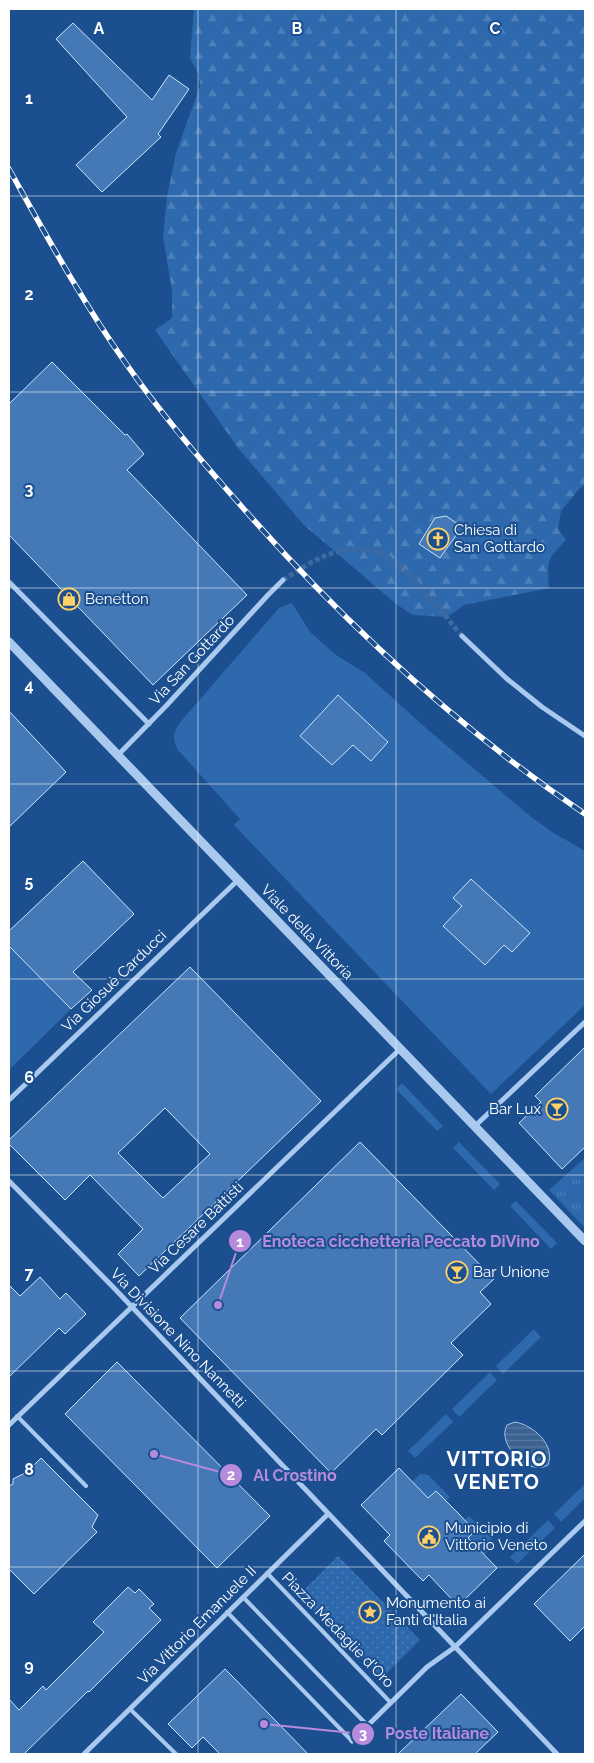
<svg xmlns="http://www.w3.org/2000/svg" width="594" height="1763" viewBox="0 0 594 1763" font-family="Raleway,sans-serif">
  <defs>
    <pattern id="grass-dots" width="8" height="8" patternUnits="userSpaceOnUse" patternTransform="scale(1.25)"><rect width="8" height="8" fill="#2e69ad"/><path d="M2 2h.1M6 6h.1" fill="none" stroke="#4d80b9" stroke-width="1.8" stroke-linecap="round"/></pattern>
    <pattern id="forest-firs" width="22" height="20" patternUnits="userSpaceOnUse" patternTransform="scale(1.25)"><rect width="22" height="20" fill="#2e69ad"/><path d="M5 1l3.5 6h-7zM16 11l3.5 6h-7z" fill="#4d80b9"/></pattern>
    <pattern id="park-tufts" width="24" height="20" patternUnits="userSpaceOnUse" patternTransform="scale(1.25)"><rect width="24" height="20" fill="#2e69ad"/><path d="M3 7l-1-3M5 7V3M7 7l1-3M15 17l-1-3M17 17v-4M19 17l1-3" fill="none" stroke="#4d80b9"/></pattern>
    <pattern id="water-rules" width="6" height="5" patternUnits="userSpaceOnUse" patternTransform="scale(1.25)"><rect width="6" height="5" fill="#3c6290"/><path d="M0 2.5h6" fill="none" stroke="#597aa1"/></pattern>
  </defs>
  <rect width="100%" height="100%" fill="#1b4f8f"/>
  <!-- grass -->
  <path fill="url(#grass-dots)" d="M338 1556 420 1640 381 1679 299 1595Z"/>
  <!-- forest -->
  <path fill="url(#forest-firs)" d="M194 9H585V485L580 488 561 511 558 529 566 540C547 559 547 561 549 588L464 605 447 617 413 615 396 604 304 525 238 448 155 330 172 318V291L163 237 167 196 176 153 200 86 199 75 190 58Z"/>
  <!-- park -->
  <path fill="url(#park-tufts)" d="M585 1158V1228L549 1190Z"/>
  <!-- garden -->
  <path fill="#2e69ad" d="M292 603 310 632 336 655 365 673 427 729 530 816 552 832 585 851V1005L491 1094 234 825 240 819 178 750C171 737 174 730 183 719L279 608Z
    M10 947 71 1009 9 1070V949Z
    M402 1083 443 1126 437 1131 396 1089Z
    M459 1142 500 1184 494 1190 453 1148Z
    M516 1201 557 1243 551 1249 510 1206Z
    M534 1329 541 1337 503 1374 496 1366Z
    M490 1372 497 1380 459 1417 452 1409Z
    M446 1414 453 1422 415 1458 408 1451Z
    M420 1474 428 1475 450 1497 446 1501 436 1491 428 1498 412 1482Z
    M585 1484V1498L561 1522 554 1514Z
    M469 1516 491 1538 492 1546 484 1555 468 1538 475 1531 465 1520Z
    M548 1520 555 1528 517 1564 510 1557Z"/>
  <!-- water -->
  <path fill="url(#water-rules)" stroke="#9cc4f0" d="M515 1422C533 1425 556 1445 548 1465 529 1477 496 1444 507 1425Z"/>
  <!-- building -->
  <path fill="#4478b7" stroke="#cfe3fa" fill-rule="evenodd" d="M73 23 152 100 169 75 189 89 158 134 161 137 102 192 76 165 127 117 56 39Z
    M52 362 125 435 127 434 144 454 127 470 247 595 153 685 9 535V404Z
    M446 516 458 524 457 534 440 558 419 544 435 518Z
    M338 695 388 742 371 761 353 745 332 765 300 736Z
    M9 711 66 772 9 827Z
    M83 861 134 914 73 972 92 990 71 1009 9 946V931Z
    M471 879 530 933 512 952 504 945 485 965 443 926 462 906 453 898Z
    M190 967 321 1101 139 1276 118 1254 143 1229 90 1175 65 1200 9 1144V1140ZM165 1108 210 1154 163 1198 118 1153Z
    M585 1047V1147L562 1169 519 1123 541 1102 535 1096Z
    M360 1142 494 1279 480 1292 491 1304 451 1343 463 1355 382 1435 376 1429 331 1473 180 1318Z
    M40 1277 60 1299 66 1293 86 1314 65 1334 59 1328 9 1377V1285L20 1296Z
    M117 1362 270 1516 217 1568 65 1414Z
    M41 1458 98 1515 92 1527 97 1532 34 1594 9 1569V1486L13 1484V1479L27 1472Z
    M399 1468 428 1498 436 1491 457 1512 475 1531 468 1538 497 1568 458 1606 429 1575 423 1581 384 1541 390 1535 361 1505Z
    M585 1554V1626L570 1641 534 1604Z
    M128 1587 135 1593 139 1589 154 1604 149 1608 161 1620 89 1692 88 1691 24 1754H9V1699L19 1710 43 1686 46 1690 104 1632 93 1622Z
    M225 1669 235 1679 308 1754H220L203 1737 192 1748 168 1724Z
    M461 1694 498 1732 475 1754H398Z"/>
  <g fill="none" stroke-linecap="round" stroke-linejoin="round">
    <!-- minor-tunnel -->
    <path stroke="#3d69a0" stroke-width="5" stroke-dasharray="5 2.5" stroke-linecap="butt" d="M283 580C300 570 318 556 337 552 349 549 363 548 375 551 404 560 442 613 462 636"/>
    <!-- service -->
    <path stroke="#a9c9ee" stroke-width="4" d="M17 1416 86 1486
      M267 1573 391 1703
      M243 1597 368 1726
      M227 1612 352 1741
      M130 1709 176 1754"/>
    <!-- minor -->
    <path stroke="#a9c9ee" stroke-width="5" d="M9 582 149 724
      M462 636 506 678 542 707 585 736
      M118 755 166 706 268 595 283 580
      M9 1100 238 880
      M475 1126 585 1022
      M9 1181 113 1287 557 1754
      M9 1425 400 1049
      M352 1741 427 1667 455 1647 585 1521
      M84 1754 328 1514"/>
    <!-- tertiary -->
    <path stroke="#a9c9ee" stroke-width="9" d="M9 642 585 1241"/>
    <!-- rail casing -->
    <g stroke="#fff" stroke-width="5.5">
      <path id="rail" d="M9 169C46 235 83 303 127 365 162 415 202 462 243 508 344 623 458 728 585 814"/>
    </g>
    <!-- rail -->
    <use href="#rail" stroke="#1b4f8f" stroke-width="4" stroke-dasharray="11" stroke-linecap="butt"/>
  </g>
  <!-- grid -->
  <path fill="none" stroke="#fff" stroke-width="1" stroke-opacity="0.55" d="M198 9V1754M396 9V1754M9 196H585M9 392H585M9 588H585M9 784H585M9 979H585M9 1175H585M9 1371H585M9 1567H585"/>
  <!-- icons -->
  <defs>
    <g id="church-ring" transform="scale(1.125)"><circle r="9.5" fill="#1b4f8f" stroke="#ffd166" stroke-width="1.5"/><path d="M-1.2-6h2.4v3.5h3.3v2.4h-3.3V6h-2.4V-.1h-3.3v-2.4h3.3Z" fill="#ffd166"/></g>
    <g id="shop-ring" transform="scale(1.125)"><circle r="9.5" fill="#1b4f8f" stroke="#ffd166" stroke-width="1.5"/><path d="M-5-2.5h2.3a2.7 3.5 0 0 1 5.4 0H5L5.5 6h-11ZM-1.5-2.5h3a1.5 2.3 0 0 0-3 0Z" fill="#ffd166"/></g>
    <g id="bar-ring" transform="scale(1.125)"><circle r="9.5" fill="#1b4f8f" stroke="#ffd166" stroke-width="1.5"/><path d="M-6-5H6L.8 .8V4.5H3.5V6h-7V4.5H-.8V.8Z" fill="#ffd166"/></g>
    <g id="civic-ring" transform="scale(1.125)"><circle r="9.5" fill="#1b4f8f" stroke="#ffd166" stroke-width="1.5"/><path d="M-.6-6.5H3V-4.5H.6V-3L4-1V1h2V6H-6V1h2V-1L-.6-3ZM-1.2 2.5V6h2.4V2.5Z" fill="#ffd166"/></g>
    <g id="sight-ring" transform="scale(1.125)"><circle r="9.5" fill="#1b4f8f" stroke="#ffd166" stroke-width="1.5"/><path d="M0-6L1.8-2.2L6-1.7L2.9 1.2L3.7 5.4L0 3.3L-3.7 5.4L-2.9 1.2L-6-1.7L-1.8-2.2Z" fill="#ffd166"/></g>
  </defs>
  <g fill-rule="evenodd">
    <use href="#church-ring" x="438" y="539"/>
    <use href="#shop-ring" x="69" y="599"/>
    <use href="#bar-ring" x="557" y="1109"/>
    <use href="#bar-ring" x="457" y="1272"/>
    <use href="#civic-ring" x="429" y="1537"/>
    <use href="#sight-ring" x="370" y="1612"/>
  </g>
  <g text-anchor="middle" stroke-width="4" stroke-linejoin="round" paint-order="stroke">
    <!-- poi labels -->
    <g font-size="15" fill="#fff" stroke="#1b4f8f" text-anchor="start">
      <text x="454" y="535">Chiesa di<tspan x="454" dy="17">San Gottardo</tspan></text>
      <text x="85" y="604">Benetton</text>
      <text x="541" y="1114" text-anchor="end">Bar Lux</text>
      <text x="473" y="1277">Bar Unione</text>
      <text x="445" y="1533">Municipio di<tspan x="445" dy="17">Vittorio Veneto</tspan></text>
      <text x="386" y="1608">Monumento ai<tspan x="386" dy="17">Fanti d'Italia</tspan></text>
    </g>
    <!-- street labels -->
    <g font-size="15" fill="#fff" stroke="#1b4f8f">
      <text transform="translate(192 660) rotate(-47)" y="5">Via San Gottardo</text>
      <text transform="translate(307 932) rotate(46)" y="5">Viale della Vittoria</text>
      <text transform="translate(114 981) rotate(-44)" y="5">Via Giosuè Carducci</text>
      <text transform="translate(196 1228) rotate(-44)" y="5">Via Cesare Battisti</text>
      <text transform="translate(178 1338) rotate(46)" y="5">Via Divisione Nino Nannetti</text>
      <text transform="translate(197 1625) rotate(-45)" y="5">Via Vittorio Emanuele II</text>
      <text transform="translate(338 1630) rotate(46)" y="5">Piazza Medaglie d'Oro</text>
    </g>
    <!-- district labels -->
    <g font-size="20" font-weight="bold" letter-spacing="1" fill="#fff" stroke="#1b4f8f">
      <text x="497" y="1466">VITTORIO<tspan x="497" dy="23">VENETO</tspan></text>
    </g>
  </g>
  <g font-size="16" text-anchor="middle" font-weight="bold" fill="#fff" stroke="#1b4f8f" stroke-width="4" stroke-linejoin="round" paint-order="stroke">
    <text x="99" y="34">A</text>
    <text x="297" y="34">B</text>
    <text x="495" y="34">C</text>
    <text x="29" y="104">1</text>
    <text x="29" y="300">2</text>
    <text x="29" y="495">3</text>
    <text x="29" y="691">4</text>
    <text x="29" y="887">5</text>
    <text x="29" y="1083">6</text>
    <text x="29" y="1279">7</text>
    <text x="29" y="1475">8</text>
    <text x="29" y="1671">9</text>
  </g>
  <!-- callouts -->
  <path fill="none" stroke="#b68bdc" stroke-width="2" d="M218 1305L240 1241M154 1454L231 1475M264 1724L363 1734"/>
  <g fill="#b68bdc" stroke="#1b4f8f" stroke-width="2">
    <circle cx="218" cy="1305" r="5"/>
    <circle cx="154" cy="1454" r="5"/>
    <circle cx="264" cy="1724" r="5"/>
    <circle cx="240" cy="1241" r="12"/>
    <circle cx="231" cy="1475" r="12"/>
    <circle cx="363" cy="1734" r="12"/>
  </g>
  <g font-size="15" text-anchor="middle" font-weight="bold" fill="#fff">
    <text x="240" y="1247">1</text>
    <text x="231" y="1480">2</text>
    <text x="363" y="1739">3</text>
  </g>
  <g font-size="16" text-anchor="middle" font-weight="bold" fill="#b68bdc" stroke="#1b4f8f" stroke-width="4" stroke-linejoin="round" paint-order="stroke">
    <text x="401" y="1247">Enoteca cicchetteria Peccato DiVino</text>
    <text x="295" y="1481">Al Crostino</text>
    <text x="437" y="1739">Poste Italiane</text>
  </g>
  <!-- border -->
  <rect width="594" height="1763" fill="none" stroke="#ffffff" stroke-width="20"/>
</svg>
